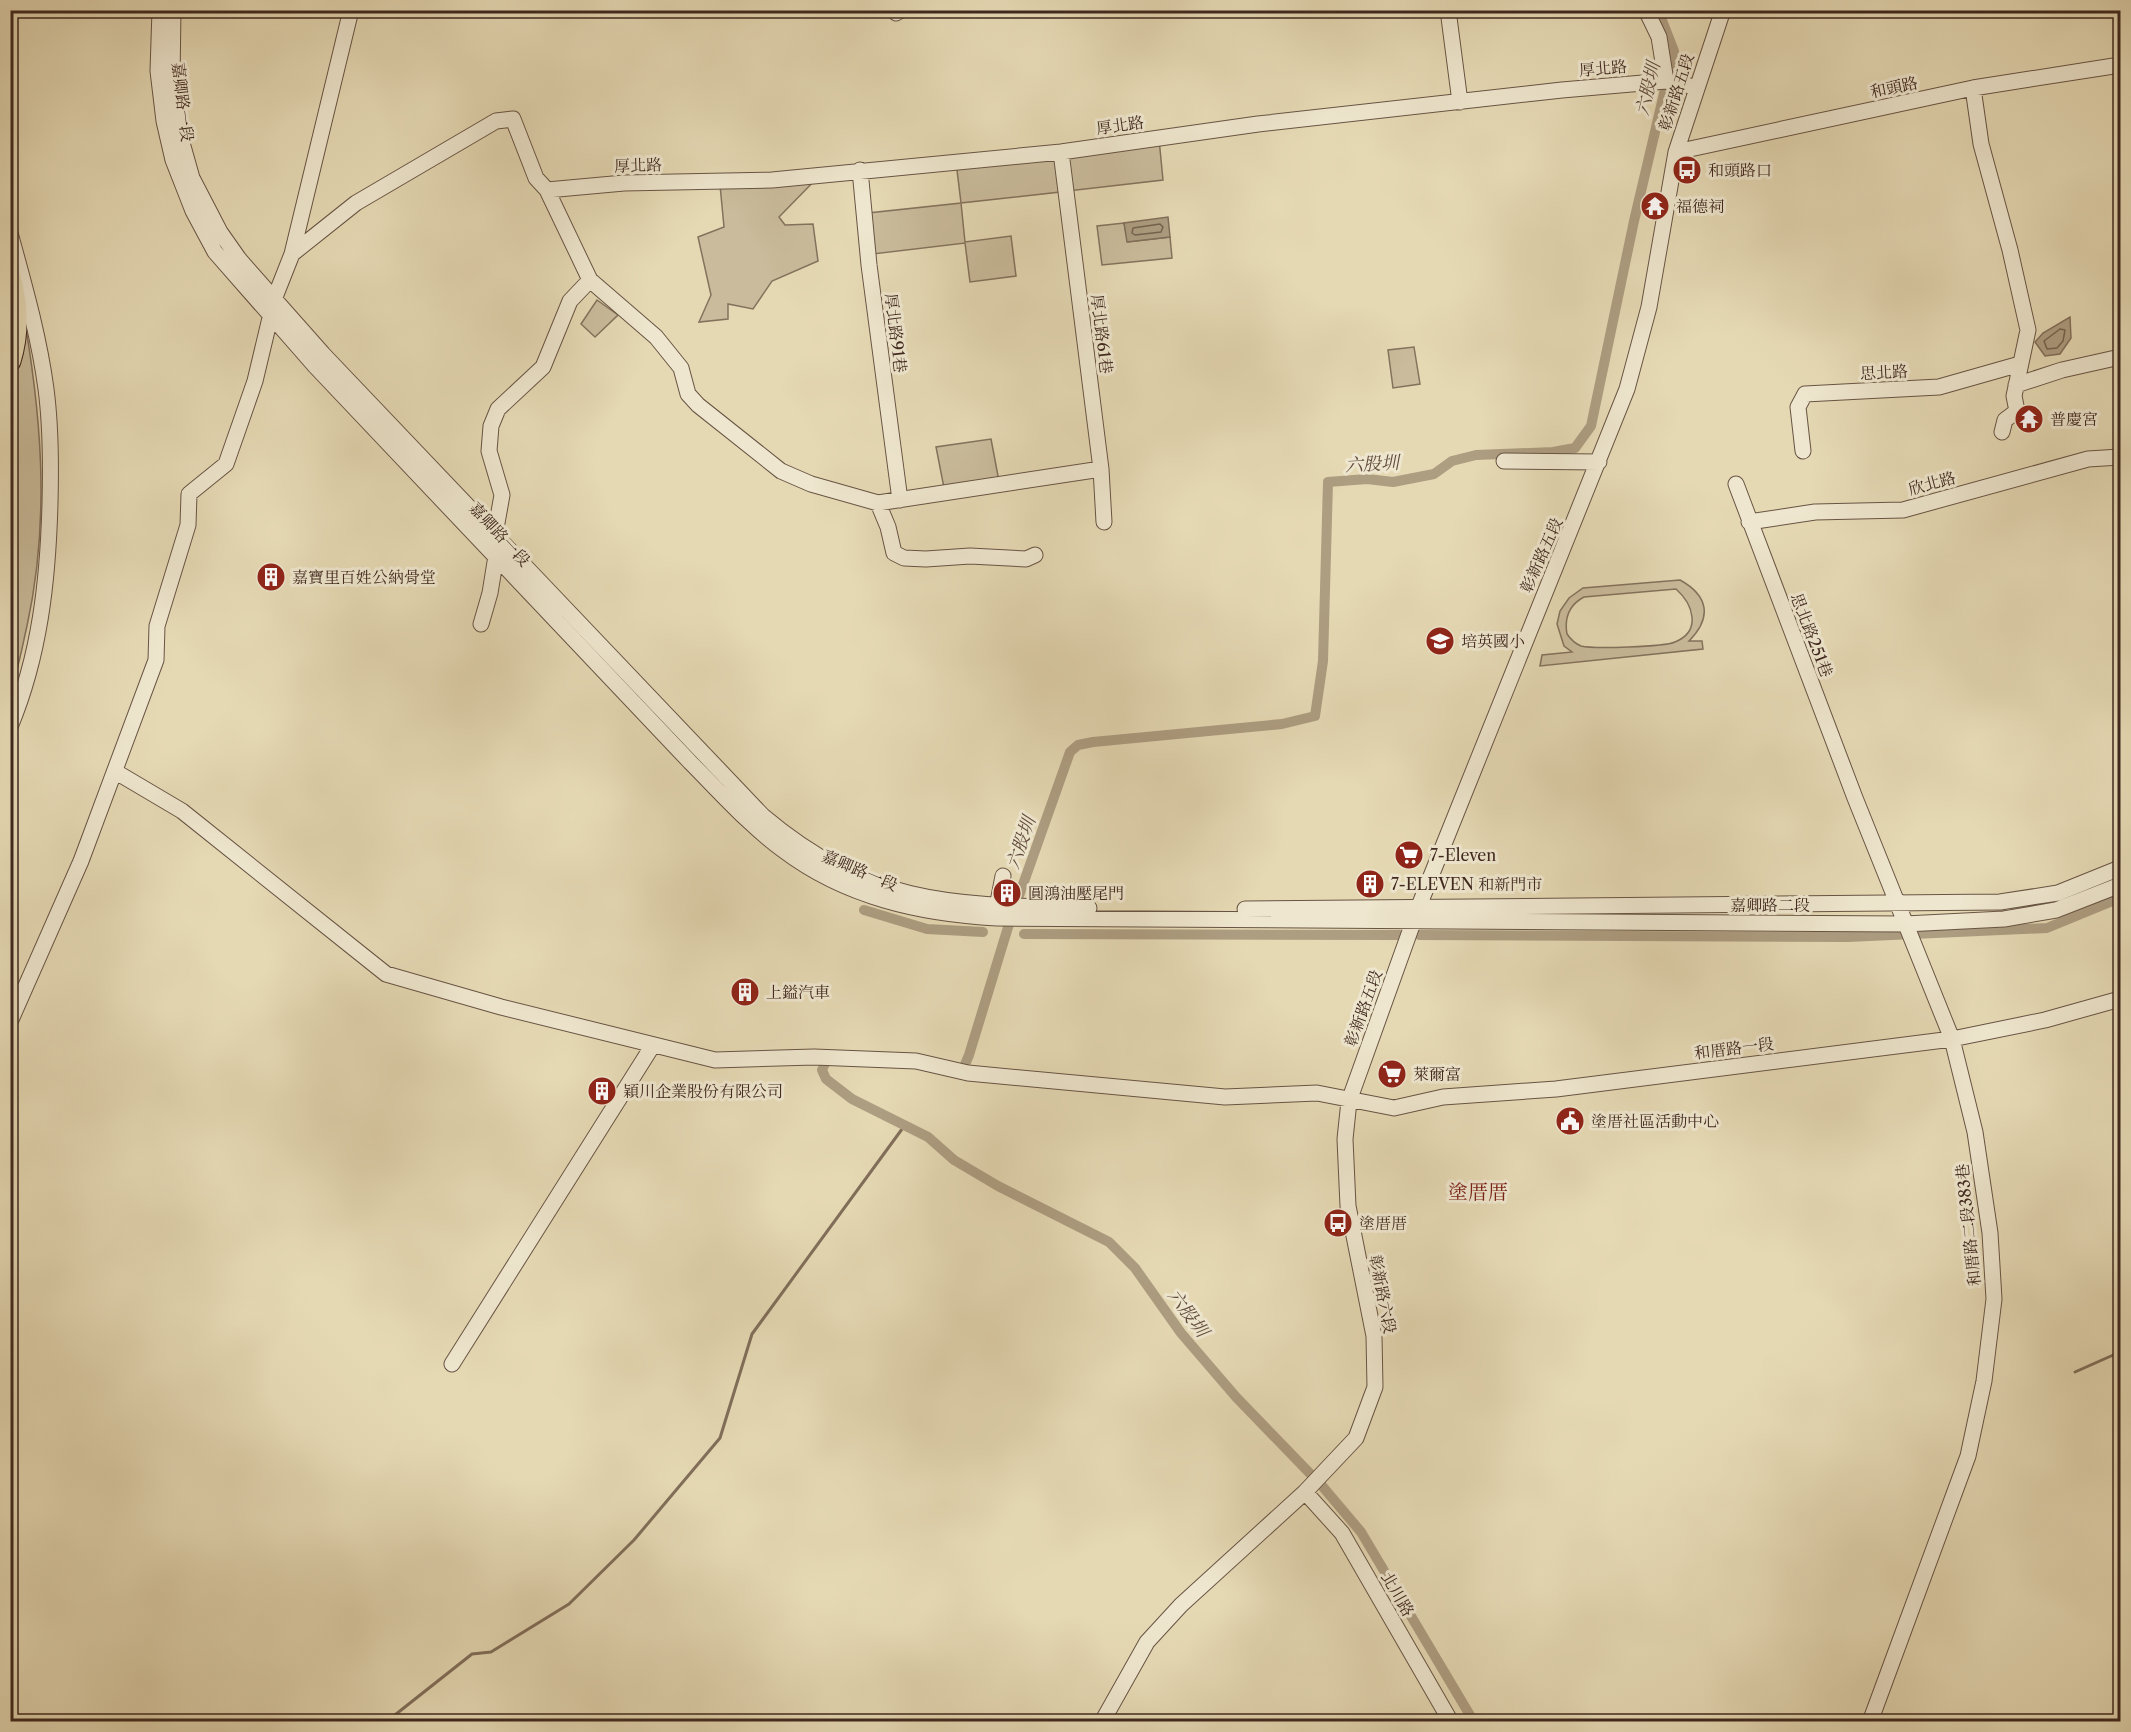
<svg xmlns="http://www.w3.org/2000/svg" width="2131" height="1732" viewBox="0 0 2131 1732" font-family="'Libre Caslon Text','Noto Serif TC',serif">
  <rect width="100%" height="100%" fill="#e5d9b4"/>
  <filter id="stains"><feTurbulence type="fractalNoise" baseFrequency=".00333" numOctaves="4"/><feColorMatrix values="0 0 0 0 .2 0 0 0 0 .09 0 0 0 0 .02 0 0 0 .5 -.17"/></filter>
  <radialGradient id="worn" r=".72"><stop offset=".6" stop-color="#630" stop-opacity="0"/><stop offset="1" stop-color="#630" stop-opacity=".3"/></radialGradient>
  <!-- green -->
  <path fill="#c9bb9b" stroke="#84725d" stroke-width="1.5" fill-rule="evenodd" d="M1159 139 1163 180 1068 191 1065 153Z
    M1055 156 1060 192 961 203 965 242 1011 236 1016 276 970 282 965 243 873 254 868 213 961 203 956 162Z
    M822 173 779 217 785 225 813 224 818 261 772 281 753 309 728 304V319L699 322 711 295 698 237 724 227 720 185Z
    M1124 223 1128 242 1170 237 1172 258 1102 265 1097 226Z
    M21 300C41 409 51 516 27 626 22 647 19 668 11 688L10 381 22 346Z
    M597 300 618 315 595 337 581 324Z
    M1414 347 1420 384 1393 388 1388 350Z
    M991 439 999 481 944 488 936 447Z
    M1680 580C1709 596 1712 618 1689 641H1702L1703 649 1540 666 1542 655 1572 652 1564 646 1557 624 1560 611 1569 598 1583 588ZM1676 589C1693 604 1702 631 1675 642 1664 647 1593 649 1581 646 1574 643 1571 640 1567 634 1564 617 1569 605 1584 597Z"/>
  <!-- water -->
  <path fill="#ad9d81" stroke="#816e5a" stroke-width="1.5" d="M1168 217 1170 237 1127 242 1124 223Z
    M2070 317 2071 338 2060 354 2045 356 2035 342 2043 333Z"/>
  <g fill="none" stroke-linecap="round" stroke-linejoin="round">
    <!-- shore -->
    <path stroke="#766250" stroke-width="1.5" d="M1160 224 1163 227 1161 232 1135 235 1132 233 1133 228Z
      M2060 329 2065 330 2063 341 2057 348 2047 349 2044 341Z"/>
    <!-- stream -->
    <path stroke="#816e5a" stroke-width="3" d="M2075 1372 2120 1352
      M386 1722 472 1654 491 1652 569 1604 634 1540 720 1438 752 1334 905 1125"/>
    <!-- canal -->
    <path stroke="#ad9d81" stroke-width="10" d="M864 910 927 929 983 932
      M1024 934 1399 935
      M1419 935 1848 937 2047 928 2120 898
      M833 1058 826 1061 822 1070 826 1079 852 1099 928 1137 954 1160 998 1186 1109 1242 1135 1268 1181 1333 1236 1397 1323 1487 1361 1532 1474 1722
      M958 1073 961 1074 969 1055 1009 924 1070 752 1078 745 1093 742 1282 724 1315 716 1323 661 1328 482 1367 479 1393 482 1434 474 1452 461 1476 455 1553 452 1575 448 1591 426 1634 221 1674 51 1658 10"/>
    <!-- minor casing -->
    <g stroke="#685444" stroke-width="17">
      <path id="minor" d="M160 10 158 71 164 121 173 160 193 211 215 252 315 366 690 762C720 792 749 825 783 850 845 897 920 914 997 918L1905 924 2004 919 2056 910 2120 885
        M173 10 172 79 179 132 192 178 220 232 239 259 323 354 763 816C871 907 955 905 1089 908
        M1448 10 1460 102
        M1646 10 1659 37 1666 81
        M896 13 901 10
        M1973 88 1981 144 2010 250 2028 330 2014 396 2017 411 2005 420 2002 432
        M1061 152 1101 469 1104 522
        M1676 152 1973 88 2120 65
        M860 170 869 265 900 500
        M547 190 624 183 772 180 1061 152 1258 124 1562 90 1666 81 1695 87
        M10 233C24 284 39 336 46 389 51 427 51 465 50 503 48 580 40 655 10 727
        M292 254 351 10
        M2016 385 2062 370 2120 357
        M1803 451 1798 407 1805 394 1939 387 2020 364
        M1504 461 1599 462
        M1736 484 1855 798 1952 1039 1975 1132 1990 1233 1994 1299 1984 1381 1968 1456 1870 1722
        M878 503 888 527 894 553 904 558 926 559 970 556 1026 559 1035 555
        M1749 522 1815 512 1903 510 2088 459 2120 457
        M481 624 490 593 496 556 495 534 502 495 489 451 491 426 498 409 543 367 570 301 590 280
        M116 772 182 811 386 974 501 1007 715 1060 814 1057 916 1061 968 1073 1225 1097 1317 1093 1394 1108 1443 1097 1556 1089 1952 1039 2045 1020 2120 999
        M997 907 1003 876
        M1245 909 2000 902 2058 893 2120 868
        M10 1022 81 861 156 660 157 626 188 525 189 494 226 464 255 381 275 297 292 254 356 203 496 121 513 119 536 178 547 190 590 280 656 337 681 368 688 394 698 405 781 471 811 484 878 503 1101 469
        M452 1364 653 1045
        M1305 1492 1342 1533 1451 1722
        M1102 1722 1147 1642 1181 1605 1305 1492 1356 1438 1375 1387 1374 1336 1348 1206 1345 1139 1349 1101 1419 906 1627 389 1649 307 1676 152 1723 10"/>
    </g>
    <!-- highway casing -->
    <g stroke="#3f281f" stroke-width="23">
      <path id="highway" d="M10 277C18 306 19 332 10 361"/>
    </g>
    <!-- minor -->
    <use href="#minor" stroke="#eee6ce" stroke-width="15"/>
    <!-- highway -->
    <use href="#highway" stroke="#e5d9b4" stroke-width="21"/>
  </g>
  <!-- icons -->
  <defs>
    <g id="bus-disc" transform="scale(1.5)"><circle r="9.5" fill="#8f2418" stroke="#eee6ce"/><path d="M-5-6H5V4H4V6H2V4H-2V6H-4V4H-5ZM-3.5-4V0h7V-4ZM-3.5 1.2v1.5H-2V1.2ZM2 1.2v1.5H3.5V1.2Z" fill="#fff"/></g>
    <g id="temple-disc" transform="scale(1.5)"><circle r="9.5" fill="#8f2418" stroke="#eee6ce"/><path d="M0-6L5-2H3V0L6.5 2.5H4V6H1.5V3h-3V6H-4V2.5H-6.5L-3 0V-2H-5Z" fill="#fff"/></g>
    <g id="building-disc" transform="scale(1.5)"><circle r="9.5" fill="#8f2418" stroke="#eee6ce"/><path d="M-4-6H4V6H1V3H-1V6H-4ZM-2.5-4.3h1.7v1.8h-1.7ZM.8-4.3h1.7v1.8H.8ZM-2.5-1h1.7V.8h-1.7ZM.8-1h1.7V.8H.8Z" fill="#fff"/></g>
    <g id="school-disc" transform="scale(1.5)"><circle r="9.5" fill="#8f2418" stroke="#eee6ce"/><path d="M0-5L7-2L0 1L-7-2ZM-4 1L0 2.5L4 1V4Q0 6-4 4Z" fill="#fff"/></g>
    <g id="supermarket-disc" transform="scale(1.5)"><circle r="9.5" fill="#8f2418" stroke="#eee6ce"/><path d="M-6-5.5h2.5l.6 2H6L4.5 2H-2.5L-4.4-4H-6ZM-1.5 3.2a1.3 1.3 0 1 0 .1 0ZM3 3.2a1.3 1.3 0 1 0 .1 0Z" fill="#fff"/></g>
    <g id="civic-disc" transform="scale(1.5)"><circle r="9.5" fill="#8f2418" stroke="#eee6ce"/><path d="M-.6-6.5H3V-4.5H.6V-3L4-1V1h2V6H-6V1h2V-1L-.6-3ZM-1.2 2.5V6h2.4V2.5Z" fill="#fff"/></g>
  </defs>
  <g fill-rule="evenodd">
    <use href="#bus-disc" x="1687" y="170"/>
    <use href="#temple-disc" x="1655" y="206"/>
    <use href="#temple-disc" x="2029" y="419"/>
    <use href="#building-disc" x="271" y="577"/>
    <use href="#school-disc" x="1440" y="641"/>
    <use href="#supermarket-disc" x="1409" y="855"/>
    <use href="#building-disc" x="1370" y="884"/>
    <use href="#building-disc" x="1007" y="893"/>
    <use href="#building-disc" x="745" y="992"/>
    <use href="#supermarket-disc" x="1392" y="1074"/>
    <use href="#building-disc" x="602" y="1091"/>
    <use href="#civic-disc" x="1570" y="1121"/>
    <use href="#bus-disc" x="1338" y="1223"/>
  </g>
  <g text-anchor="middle" stroke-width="6" stroke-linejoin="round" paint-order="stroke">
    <!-- street labels -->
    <g font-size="16" fill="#3f281f" stroke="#eee6ce">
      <text transform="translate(1603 68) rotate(-5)" y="6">厚北路</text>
      <text transform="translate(1894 87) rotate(-12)" y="6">和頭路</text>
      <text transform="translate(1676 92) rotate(-72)" y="6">彰新路五段</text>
      <text transform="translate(183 102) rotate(83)" y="6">嘉卿路一段</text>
      <text transform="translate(1120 125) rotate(-8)" y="6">厚北路</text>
      <text transform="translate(638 165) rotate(-2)" y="6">厚北路</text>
      <text transform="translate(896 333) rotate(83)" y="6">厚北路91巷</text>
      <text transform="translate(1102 334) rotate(83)" y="6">厚北路61巷</text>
      <text transform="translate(1884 372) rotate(-3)" y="6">思北路</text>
      <text transform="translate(1932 483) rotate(-15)" y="6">欣北路</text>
      <text transform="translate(500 534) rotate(47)" y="6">嘉卿路一段</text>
      <text transform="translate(1541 555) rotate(-66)" y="6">彰新路五段</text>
      <text transform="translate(1812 635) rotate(69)" y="6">思北路251巷</text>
      <text transform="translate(860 870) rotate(23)" y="6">嘉卿路一段</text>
      <text x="1770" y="911">嘉卿路二段</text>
      <text transform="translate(1363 1008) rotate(-70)" y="6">彰新路五段</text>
      <text transform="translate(1734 1048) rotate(-7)" y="6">和厝路一段</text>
      <text transform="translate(1968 1225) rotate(-96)" y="6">和厝路二段383巷</text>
      <text transform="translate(1383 1294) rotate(79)" y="6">彰新路六段</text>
      <text transform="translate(1398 1594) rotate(60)" y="6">北川路</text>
    </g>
    <!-- poi labels -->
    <g font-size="16" fill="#3f281f" stroke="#eee6ce" text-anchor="start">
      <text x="1708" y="176">和頭路口</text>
      <text x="1676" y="212">福德祠</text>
      <text x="2050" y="425">普慶宮</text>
      <text x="292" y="583">嘉寶里百姓公納骨堂</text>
      <text x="1461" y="647">培英國小</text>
      <text x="1430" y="861">7-Eleven</text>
      <text x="1391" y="890">7-ELEVEN 和新門市</text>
      <text x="1028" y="899">圓鴻油壓尾門</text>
      <text x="766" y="998">上鎰汽車</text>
      <text x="1413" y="1080">萊爾富</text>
      <text x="623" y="1097">穎川企業股份有限公司</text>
      <text x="1591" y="1127">塗厝社區活動中心</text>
      <text x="1359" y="1229">塗厝厝</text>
    </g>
    <!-- water labels -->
    <g font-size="18" font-style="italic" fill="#604b3c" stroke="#eee6ce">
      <text transform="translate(1648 89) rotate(-77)" y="6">六股圳</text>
      <text transform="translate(1372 464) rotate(-3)" y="6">六股圳</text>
      <text transform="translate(1021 843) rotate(-71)" y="6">六股圳</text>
      <text transform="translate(1188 1313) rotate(53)" y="6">六股圳</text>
    </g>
    <!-- quarter labels -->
    <g font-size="20" fill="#7a1f14" stroke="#eee6ce">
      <text x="1478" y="1199">塗厝厝</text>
    </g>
  </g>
  <!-- margin -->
  <rect width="2131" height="1732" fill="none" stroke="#e5d9b4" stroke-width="36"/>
  <rect x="12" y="12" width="2107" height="1708" fill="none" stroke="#3f281f" stroke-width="3"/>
  <rect x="18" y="18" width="2095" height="1696" fill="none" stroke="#3f281f" stroke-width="1.5"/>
  <rect width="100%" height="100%" filter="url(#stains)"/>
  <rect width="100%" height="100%" fill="url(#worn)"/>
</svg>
